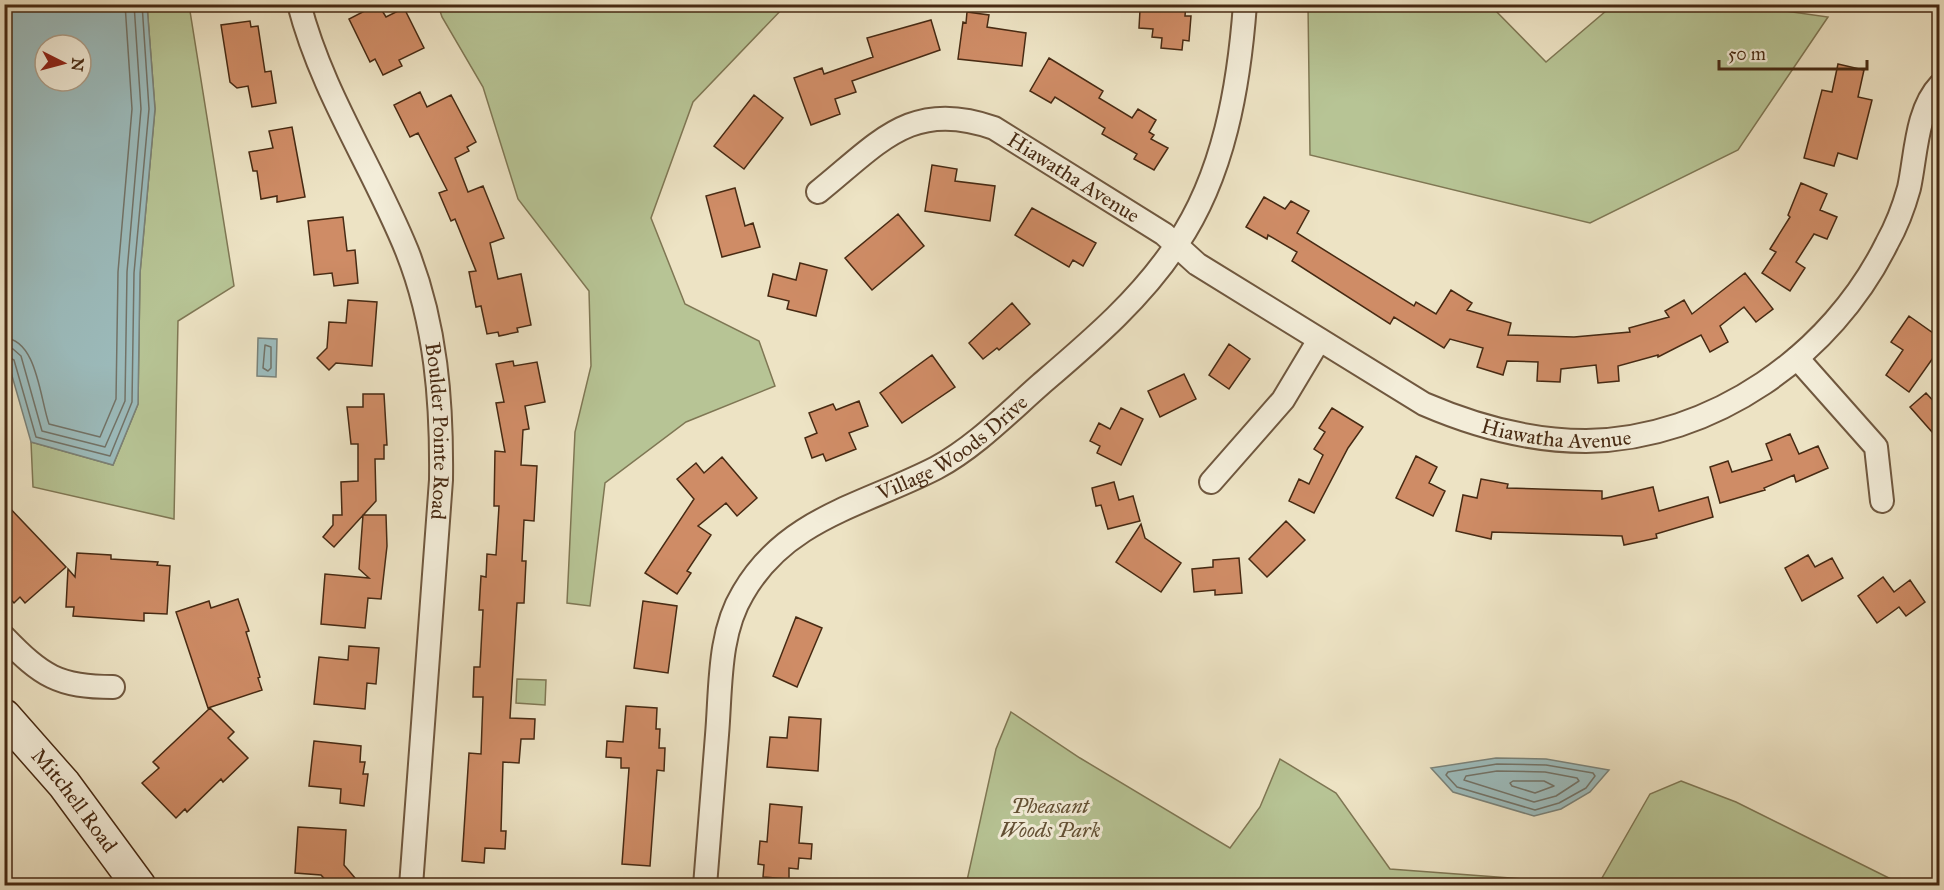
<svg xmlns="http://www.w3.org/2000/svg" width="1944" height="890" viewBox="0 0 1944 890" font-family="'IM FELL Great Primer',serif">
  <rect width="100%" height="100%" fill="#ede3c4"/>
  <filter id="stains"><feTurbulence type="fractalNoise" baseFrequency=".00333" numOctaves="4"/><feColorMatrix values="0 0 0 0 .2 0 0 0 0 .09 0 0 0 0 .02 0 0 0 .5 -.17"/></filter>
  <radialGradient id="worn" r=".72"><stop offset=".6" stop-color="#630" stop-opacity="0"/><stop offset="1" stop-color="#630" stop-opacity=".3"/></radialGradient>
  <!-- green -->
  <path fill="#b7c495" stroke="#7f7754" stroke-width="1.5" d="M147 5H189L234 286 178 321 174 519 33 487 31 442 113 465 138 404 140 273 155 109Z
    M438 5H786L693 102 651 218 685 304 759 341 775 386 686 422 605 483 590 606 567 603 575 432 591 366 589 291 518 199 483 87 442 17Z
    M1308 5H1490L1546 62 1613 5H1743L1828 17 1738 150 1590 223 1310 155Z
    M517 679 546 680 545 705 516 703Z
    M1011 712 1080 758 1230 848 1260 807 1280 759 1336 793 1390 869 1524 879 1555 885H966L996 749Z
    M1681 781 1736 802 1903 885H1598L1650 794Z"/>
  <!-- water -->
  <path fill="#9cbcbd" stroke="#7a8279" stroke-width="1.5" fill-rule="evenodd" d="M4 5H147L155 109 140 273 138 404 113 465 31 442 8 362 5 359ZM45 45H81V81H45Z
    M258 338 277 339 276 377 257 376Z
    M1496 758 1546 759 1609 770 1590 792 1561 809 1534 816 1453 792 1431 768Z"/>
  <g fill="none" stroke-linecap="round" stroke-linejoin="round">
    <!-- shore -->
    <path stroke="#727368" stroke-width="1.5" d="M4 338C37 339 40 399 49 424L100 437 116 399 118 272 132 109 125 4
      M265 345 271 347V368L268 371 263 368Z
      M4 347 13 349 21 356 42 431 105 447 125 401 127 272 141 109 134 4
      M4 355 14 360 36 437 110 456 132 402 134 273 149 109 142 4
      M1497 764 1546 765 1593 773 1595 776 1586 788 1559 803 1535 810 1457 787 1446 775 1448 772Z
      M1497 771 1545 772 1577 778 1579 781 1556 796 1534 802 1464 780 1466 776Z
      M1513 781H1544L1554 786 1535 793 1512 786 1510 783Z"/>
  </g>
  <!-- building -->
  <path fill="#cf8c66" stroke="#472a13" stroke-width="1.5" d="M378 4 386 17 404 8 424 48 399 60 402 66 383 75 375 59 370 62 349 19Z
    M1154 4H1186L1185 16H1191L1189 41 1183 40 1182 50 1161 48 1162 38 1152 37 1153 29 1139 28 1140 10 1153 11Z
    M967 12 989 15 987 27 1026 33 1022 66 958 59 963 22 966 23Z
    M931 20 940 50 852 81 856 92 835 99 840 114 811 125 794 78 822 68 824 74 873 57 867 38Z
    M250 21 251 27 258 26 265 72 271 71 276 103 252 107 248 86 237 88 230 82 221 25Z
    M1049 58 1103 91 1099 98 1132 118 1138 109 1156 120 1149 132 1154 135 1151 139 1168 148 1154 170 1134 159 1137 154 1102 134 1105 128 1055 97 1051 103 1030 91Z
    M1838 64 1864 70 1858 97 1872 100 1857 159 1838 153 1834 166 1804 158 1822 90 1832 92Z
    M420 92 427 107 451 95 476 142 467 147 469 151 455 158 468 192 483 186 504 238 490 243 498 279 521 274 531 325 517 328 518 332 499 336 498 332 487 334 481 306 476 307 469 272 476 271 455 219 451 221 439 193 447 190 418 133 410 137 394 105Z
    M754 95 783 118 744 169 714 146Z
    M292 127 305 197 277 202V196L261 199 257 171H253L249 152 273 148 269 131Z
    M932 165 957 169 955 181 995 186 990 221 925 211Z
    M1801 183 1827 194 1820 210 1837 217 1827 239 1814 234 1796 262 1805 268 1790 291 1762 273 1776 252 1770 249 1790 217 1788 215Z
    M735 188 745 226 753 223 760 247 722 257 706 196Z
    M1264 197 1285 209 1291 201 1309 211 1297 233 1414 306 1416 302 1436 314 1451 290 1472 303 1467 310 1511 323 1508 335 1574 337 1630 332 1629 328 1669 317 1665 311 1684 300 1692 314 1745 273 1773 309 1756 322 1744 307 1720 326 1728 342 1710 352 1701 335 1658 357V355L1618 366 1619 381 1598 383 1596 365 1561 369 1560 382 1537 381 1538 362 1507 361 1503 375 1477 367 1483 348 1450 339 1444 348 1394 317 1390 324 1292 261 1297 252 1268 235 1267 239 1246 227Z
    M1032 208 1096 243 1083 266 1073 260 1069 267 1015 235Z
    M898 214 924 246 872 290 845 258Z
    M343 217 347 251 355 250 358 283 334 286 332 273 314 275 308 221Z
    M800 263 827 270 816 316 787 309 789 301 768 296 773 274 796 280Z
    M348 300 377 302 372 366 336 363 329 370 317 358 327 348 329 322 346 323Z
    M1012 303 1030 324 999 350 997 348 983 359 969 343Z
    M1909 316 1940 338V348L1909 392 1886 375 1903 350 1891 342Z
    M1229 344 1250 359 1229 389 1209 375Z
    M932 355 955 387 902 423 880 393Z
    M513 361 514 366 537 362 545 402 525 406 529 429 523 430 521 465 537 466 534 521 524 520 522 561H526L524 603H517L510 718 535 719 534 739H521L519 763 503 762 501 831H506L505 849 485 848 484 863 462 861 469 753 481 754 483 697H473L474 667H480L483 610H479L481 576 486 577 487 554 496 555 499 506H494L495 451 505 452 496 403 504 402 496 364Z
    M1184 374 1196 399 1160 417 1148 391Z
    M1926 393 1940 408V441L1910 407Z
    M363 394H384L387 445H384V459H375L376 501 334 547 323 537 333 525V515H342L341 482 358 481V444H351L347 407H363Z
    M859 401 868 426 849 433 856 449 826 461 823 454 812 458 805 438 817 433 809 413 833 404 836 410Z
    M1121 408 1143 419 1121 465 1097 453 1100 446 1090 441 1099 423 1110 429Z
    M1332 408 1363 427 1348 448 1314 513 1289 501 1299 479 1309 484 1323 455 1314 449 1325 432 1319 428Z
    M1790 434 1799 454 1818 446 1828 468 1796 482 1794 475 1764 488 1765 490 1720 503 1710 467 1728 461 1732 472 1772 460 1766 444Z
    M1416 456 1437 467 1429 483 1445 491 1433 516 1396 498Z
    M722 457 757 498 737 516 726 503 698 526 711 535 687 571 691 573 677 594 645 573 694 499 677 479 696 463 704 473Z
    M1481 479 1508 484 1507 488 1602 491V499L1653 487 1659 511 1708 497 1713 517 1656 534 1657 538 1624 545 1622 536 1492 532 1491 539 1456 531 1463 495 1477 498Z
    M1114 482 1119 500 1133 496 1140 521 1108 529 1101 505 1096 506 1092 488Z
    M4 502 66 567 25 603 20 597 14 603 4 592Z
    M363 515H386L387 546 381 599 368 598 365 628 321 624 325 574 369 578 359 569Z
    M1286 521 1305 540 1267 577 1249 559Z
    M1141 524 1145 538 1181 563 1161 592 1116 562Z
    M77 553 111 555V559L158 562 157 565 170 566 167 614 144 613V621L73 616 74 607H66L68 569 75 577Z
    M1808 555 1815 567 1832 558 1843 578 1802 601 1785 568Z
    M1239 558 1242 593 1215 595V590L1194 592 1192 569 1213 567V560Z
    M1883 577 1894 592 1910 580 1925 602 1906 616 1899 607 1877 623 1858 596Z
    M238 599 249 631 246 632 260 677 258 678 262 690 208 708 176 612 209 601 211 608Z
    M643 601 677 606 668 673 634 668Z
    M796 617 822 628 797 687 773 676Z
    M349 646 379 648 376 684 367 683 365 709 314 704 319 657 348 660Z
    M626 706 657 708 656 729H660L659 748H665L664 771 657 770 650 866 622 864 629 768H621V758L606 757 607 741 623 742Z
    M210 708 234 732 228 738 248 758 223 782 221 779 187 812 185 809 176 818 142 783 159 768 153 762Z
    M789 717 821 719 818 771 767 767 770 737 787 738Z
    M314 741 361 746 360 762H365L363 774H368L364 806 340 803 341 789 309 786Z
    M770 804 802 807 799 843 812 844 811 859 799 858 798 869 789 868V879L763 877 764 865 758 864 760 841 767 842Z
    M298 827 346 830 344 865 361 885H330L321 875 295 873Z"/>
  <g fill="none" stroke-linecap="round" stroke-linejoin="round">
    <!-- street casing -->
    <g stroke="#70583f" stroke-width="26">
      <g id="street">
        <path id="s1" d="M299 4C322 93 373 167 407 251 436 324 442 402 441 480L411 886"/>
        <path id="s2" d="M818 192C878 144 911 98 994 128L1164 234 1197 264 1424 404C1475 426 1530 441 1586 441 1713 439 1832 355 1887 243 1896 227 1904 206 1909 188 1916 156 1916 110 1940 85"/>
        <path d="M1797 358 1876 447 1882 501"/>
        <path d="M1211 482 1283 400 1319 340"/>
        <path d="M4 637C42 676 58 687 113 687"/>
        <path id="s3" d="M705 886C709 835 713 785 717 735 721 688 718 634 743 593 786 518 864 505 936 468 975 447 1008 413 1041 384 1090 342 1141 299 1177 244 1224 175 1239 86 1245 4"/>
      </g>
    </g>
    <!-- secondary casing -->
    <g stroke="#472a13" stroke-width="36">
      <g id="secondary">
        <path id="s4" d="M4 716 64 784 139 886"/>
      </g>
    </g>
    <!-- street -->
    <use href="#street" stroke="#f3edd9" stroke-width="22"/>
    <!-- secondary -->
    <use href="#secondary" stroke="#f3edd9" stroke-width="33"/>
  </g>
  <g text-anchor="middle" stroke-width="6" stroke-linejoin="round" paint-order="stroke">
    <!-- street labels -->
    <g font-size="21" fill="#472a13" stroke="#f3edd9">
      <text dy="7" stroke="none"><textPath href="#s2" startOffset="294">Hiawatha Avenue</textPath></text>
      <text dy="7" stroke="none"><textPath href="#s2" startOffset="849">Hiawatha Avenue</textPath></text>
      <text dy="7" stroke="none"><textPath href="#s1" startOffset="454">Boulder Pointe Road</textPath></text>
      <text dy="7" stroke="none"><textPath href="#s3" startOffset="556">Village Woods Drive</textPath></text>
      <text dy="7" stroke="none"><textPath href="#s4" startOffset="110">Mitchell Road</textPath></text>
    </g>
    <!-- park labels -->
    <g font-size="21" font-style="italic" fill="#635034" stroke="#f3edd9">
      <text x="1050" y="813">Pheasant<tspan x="1050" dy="24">Woods Park</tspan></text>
    </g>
  </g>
  <!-- margin -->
  <rect width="1944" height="890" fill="none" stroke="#ede3c4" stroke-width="24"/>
  <rect x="6" y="6" width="1932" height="878" fill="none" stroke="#472a13" stroke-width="3"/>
  <rect x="12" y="12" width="1920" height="866" fill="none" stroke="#472a13" stroke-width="1.5"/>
  <!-- north arrow -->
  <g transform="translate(63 63) rotate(96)"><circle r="28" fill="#f3edd9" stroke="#ae9f8a" stroke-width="1.5"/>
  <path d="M0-4.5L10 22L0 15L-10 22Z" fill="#8f2418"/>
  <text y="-9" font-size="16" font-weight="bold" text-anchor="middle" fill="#472a13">N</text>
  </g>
  <!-- scale -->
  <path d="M1719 60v9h148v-9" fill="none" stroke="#472a13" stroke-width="3"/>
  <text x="1728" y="60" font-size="18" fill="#472a13" stroke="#f3edd9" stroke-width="4.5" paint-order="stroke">50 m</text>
  <rect width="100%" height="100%" filter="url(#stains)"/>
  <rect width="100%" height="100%" fill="url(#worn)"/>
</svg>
